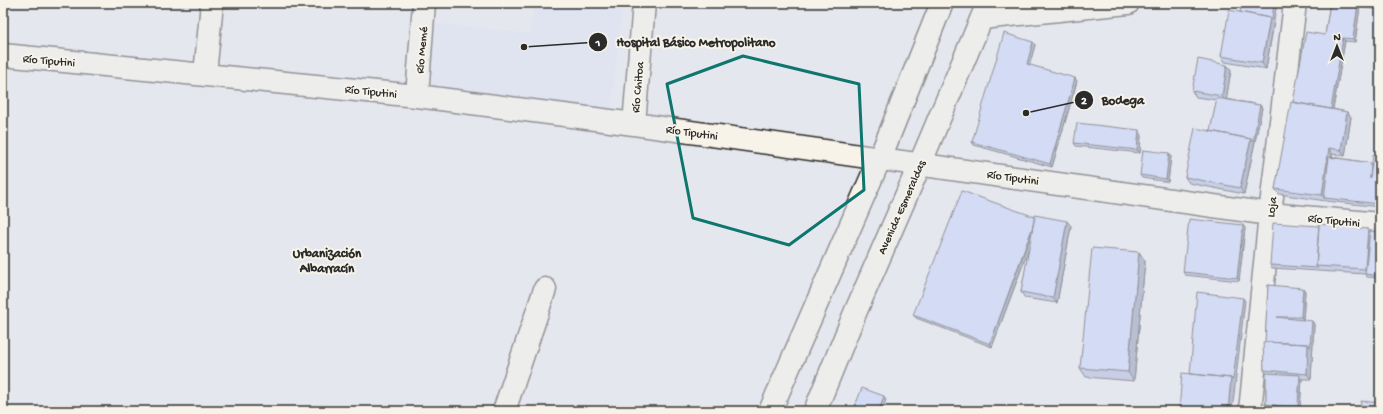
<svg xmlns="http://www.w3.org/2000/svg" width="1383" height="414" viewBox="0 0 1383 414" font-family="'Gochi Hand',sans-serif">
  <rect width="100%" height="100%" fill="#e5e7ee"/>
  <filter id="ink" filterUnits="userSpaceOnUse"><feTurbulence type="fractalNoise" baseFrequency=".025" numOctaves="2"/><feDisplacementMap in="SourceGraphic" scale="8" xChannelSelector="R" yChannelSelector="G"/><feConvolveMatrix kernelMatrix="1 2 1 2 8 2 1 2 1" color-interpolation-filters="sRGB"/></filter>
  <g filter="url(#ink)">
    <!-- built -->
    <path fill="#d9dff2" d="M534 3H623L610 115 425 94 433 23 530 34Z"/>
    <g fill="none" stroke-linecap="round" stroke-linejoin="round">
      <!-- minor casing -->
      <g stroke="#2b2b2b" stroke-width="25">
        <path id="minor" d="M982 18 1128 3
          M3 55 417 96 634 124 1270 214 1380 224
          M205 74 212 3
          M417 96 424 3
          M634 124 644 3
          M504 411 545 289
          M1250 411 1270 214 1295 3"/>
      </g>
      <!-- major casing -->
      <g stroke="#2b2b2b" stroke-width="25">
        <path id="major" d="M770 411 880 158 942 3
          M815 411 855 313 920 164 988 3"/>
      </g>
      <!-- minor -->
      <use href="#minor" stroke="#f7f3e8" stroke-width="22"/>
      <!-- major -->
      <use href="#major" stroke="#f7f3e8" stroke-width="22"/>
    </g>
    <!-- wall -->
    <path fill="#a2afd9" stroke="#2b2b2b" d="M1330 3H1375L1374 9 1360 7 1355 42 1345 41 1333 109 1347 112 1351 117 1345 156 1332 154V157L1371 163 1372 164 1380 156V207L1326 201 1279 194 1275 189 1293 102 1325 35Z
      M1240 12 1274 23 1266 69 1225 62 1221 56Z
      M1035 45 1029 65 1077 81 1052 167 974 145 972 142Z
      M1227 65 1231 70 1226 99 1260 105 1262 108 1244 194 1189 183 1185 177 1210 131 1217 100 1196 97 1192 91Z
      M1141 133 1140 153 1076 146 1074 143Z
      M1171 156 1168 182 1142 178 1140 175Z
      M1035 217 1071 226 1057 303 1025 298 1021 292 1030 246 992 347 916 318 913 315Z
      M1245 228 1239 281 1185 275 1183 272Z
      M1370 231 1380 232V278L1367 277 1365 274 1272 268 1270 265Z
      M1139 252 1145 261 1134 381 1086 377 1080 368Z
      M1268 285 1305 291 1303 320 1314 324 1311 379H1302L1300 408 1312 410 1313 411H1264L1266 404V373L1264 370Z"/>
    <!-- shaded-wall -->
    <path fill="#848fb0" stroke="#2b2b2b" d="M1274 3H1277L1266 69 1262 63 1270 18Z
      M1370 3H1375L1374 9 1370 4Z
      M1358 4 1360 7 1355 42 1353 39Z
      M1343 38 1345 41 1332 115 1330 112Z
      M1033 42 1035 45 1029 67 1027 64Z
      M1227 65 1231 70 1226 102 1222 96Z
      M1075 78 1077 81 1052 167 1050 164Z
      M1260 105 1262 108 1244 194 1240 188 1251 139Z
      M1347 112 1351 117 1345 156 1341 150Z
      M1139 130 1141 133 1140 153 1137 150Z
      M1329 148 1332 154 1326 198H1324L1322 195Z
      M1169 153 1171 156 1168 182 1166 179Z
      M1037 218 1039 221 992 347 990 344Z
      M1067 221 1071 226 1057 303 1053 298Z
      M1243 225 1245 228 1239 281 1237 278Z
      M1368 229 1372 234 1369 274 1365 269Z
      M1139 252 1145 261 1134 381 1128 372Z
      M1303 288 1305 291 1303 320 1301 317Z
      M1243 298 1245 301 1232 411H1228L1231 378Z
      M1312 321 1314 324 1311 379 1307 374 1308 344Z
      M1300 378 1302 379 1300 409 1298 406Z
      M884 396 886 400 882 411H879Z"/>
    <!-- building -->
    <path fill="#bcccfc" stroke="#2b2b2b" d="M1242 3H1274L1272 20 1270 18 1240 12Z
      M1330 3H1352L1358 4 1353 39 1343 38 1331 109 1293 102 1306 32 1325 35Z
      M1229 10 1270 18 1262 63 1221 56Z
      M1004 33 1033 42 1027 64 1075 78 1050 164 972 142Z
      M1198 59 1227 65 1222 96 1192 91Z
      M1217 98 1260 105 1253 142 1251 139 1210 131Z
      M1291 102 1347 112 1341 150 1329 148 1322 195 1275 189Z
      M1077 123 1139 130 1137 150 1074 143Z
      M1195 128 1251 139 1240 188 1185 177Z
      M1143 150 1169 153 1166 179 1140 175Z
      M1373 155 1380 156V204L1324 198 1329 157 1371 163 1370 178Z
      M962 191 1035 217 1032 229 990 344 913 315Z
      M1035 215 1067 221 1053 298 1021 292Z
      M1189 219 1243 225 1237 278 1183 272Z
      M1273 223 1319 226 1316 266 1318 268 1270 265Z
      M1319 224 1368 229 1365 269 1316 266Z
      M1370 231 1380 232V276L1365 274Z
      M1092 248 1139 252 1128 372 1080 368Z
      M1268 285 1303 288 1301 317H1277L1312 321 1310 347 1308 344 1265 342Z
      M1197 292 1243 298 1233 380 1231 378 1190 374Z
      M1263 342 1308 344 1307 374 1264 370Z
      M1380 357V372L1378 371Z
      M1182 373 1231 378 1228 411H1179Z
      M1266 373 1300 375 1298 406H1282L1266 404Z
      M862 388 884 396 879 411H853Z
      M1361 401 1380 403V411H1360Z
      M1264 404 1312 410V411H1264Z"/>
  </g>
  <!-- marked area -->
  <path d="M0 0H1383V414H0ZM743 56 859 84 864 190 789 245 693 218 667 84Z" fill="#e5e7ee" fill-opacity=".55" fill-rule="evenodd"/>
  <path fill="none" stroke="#0f766e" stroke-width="3" stroke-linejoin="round" d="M743 56 859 84 864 190 789 245 693 218 667 84Z"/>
  <g text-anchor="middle" stroke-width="4" stroke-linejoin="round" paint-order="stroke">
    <!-- street labels -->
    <g font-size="12" fill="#2b2b2b" stroke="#f7f3e8">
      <text transform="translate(421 50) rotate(-85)" y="4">Río Memé</text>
      <text transform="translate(49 60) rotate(5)" y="4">Río Tiputini</text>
      <text transform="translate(637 87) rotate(-85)" y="4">Río Chitoa</text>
      <text transform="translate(371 91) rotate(6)" y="4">Río Tiputini</text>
      <text transform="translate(692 132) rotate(8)" y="4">Río Tiputini</text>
      <text transform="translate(1013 177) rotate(8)" y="4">Río Tiputini</text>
      <text transform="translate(901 207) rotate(-66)" y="4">Avenida Esmeraldas</text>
      <text transform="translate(1271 207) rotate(-83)" y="4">Loja</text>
      <text transform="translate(1334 220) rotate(6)" y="4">Río Tiputini</text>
    </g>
    <!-- neighbourhood labels -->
    <g font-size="13" font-weight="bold" fill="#2b2b2b" stroke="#f7f3e8">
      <text x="327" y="257">Urbanización<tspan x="327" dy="15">Albarracín</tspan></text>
    </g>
  </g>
  <!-- callouts -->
  <path fill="none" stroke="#2b2b2b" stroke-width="1.5" d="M524 47L598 42M1026 113L1084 100"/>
  <g fill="#2b2b2b" stroke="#f7f3e8" stroke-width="1.5">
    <circle cx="524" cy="47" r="4"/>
    <circle cx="1026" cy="113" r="4"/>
    <circle cx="598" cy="42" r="10"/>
    <circle cx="1084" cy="100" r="10"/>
  </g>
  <g font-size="12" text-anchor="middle" font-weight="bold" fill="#fff">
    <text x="598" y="46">1</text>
    <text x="1084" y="104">2</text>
  </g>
  <g font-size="13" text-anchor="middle" font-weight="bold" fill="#2b2b2b" stroke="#f7f3e8" stroke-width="4" stroke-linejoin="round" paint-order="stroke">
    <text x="696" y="46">Hospital Básico Metropolitano</text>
    <text x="1123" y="104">Bodega</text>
  </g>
  <!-- margin -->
  <rect width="1383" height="414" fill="none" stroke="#f7f3e8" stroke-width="16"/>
  <rect x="8" y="8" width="1367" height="398" fill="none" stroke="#2b2b2b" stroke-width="1.5" filter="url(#ink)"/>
  <!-- north arrow -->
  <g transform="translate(1337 46)" stroke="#f7f3e8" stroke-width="3" paint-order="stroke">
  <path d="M0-3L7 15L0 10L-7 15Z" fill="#2b2b2b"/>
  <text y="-6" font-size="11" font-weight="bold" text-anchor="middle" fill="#2b2b2b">N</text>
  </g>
</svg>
